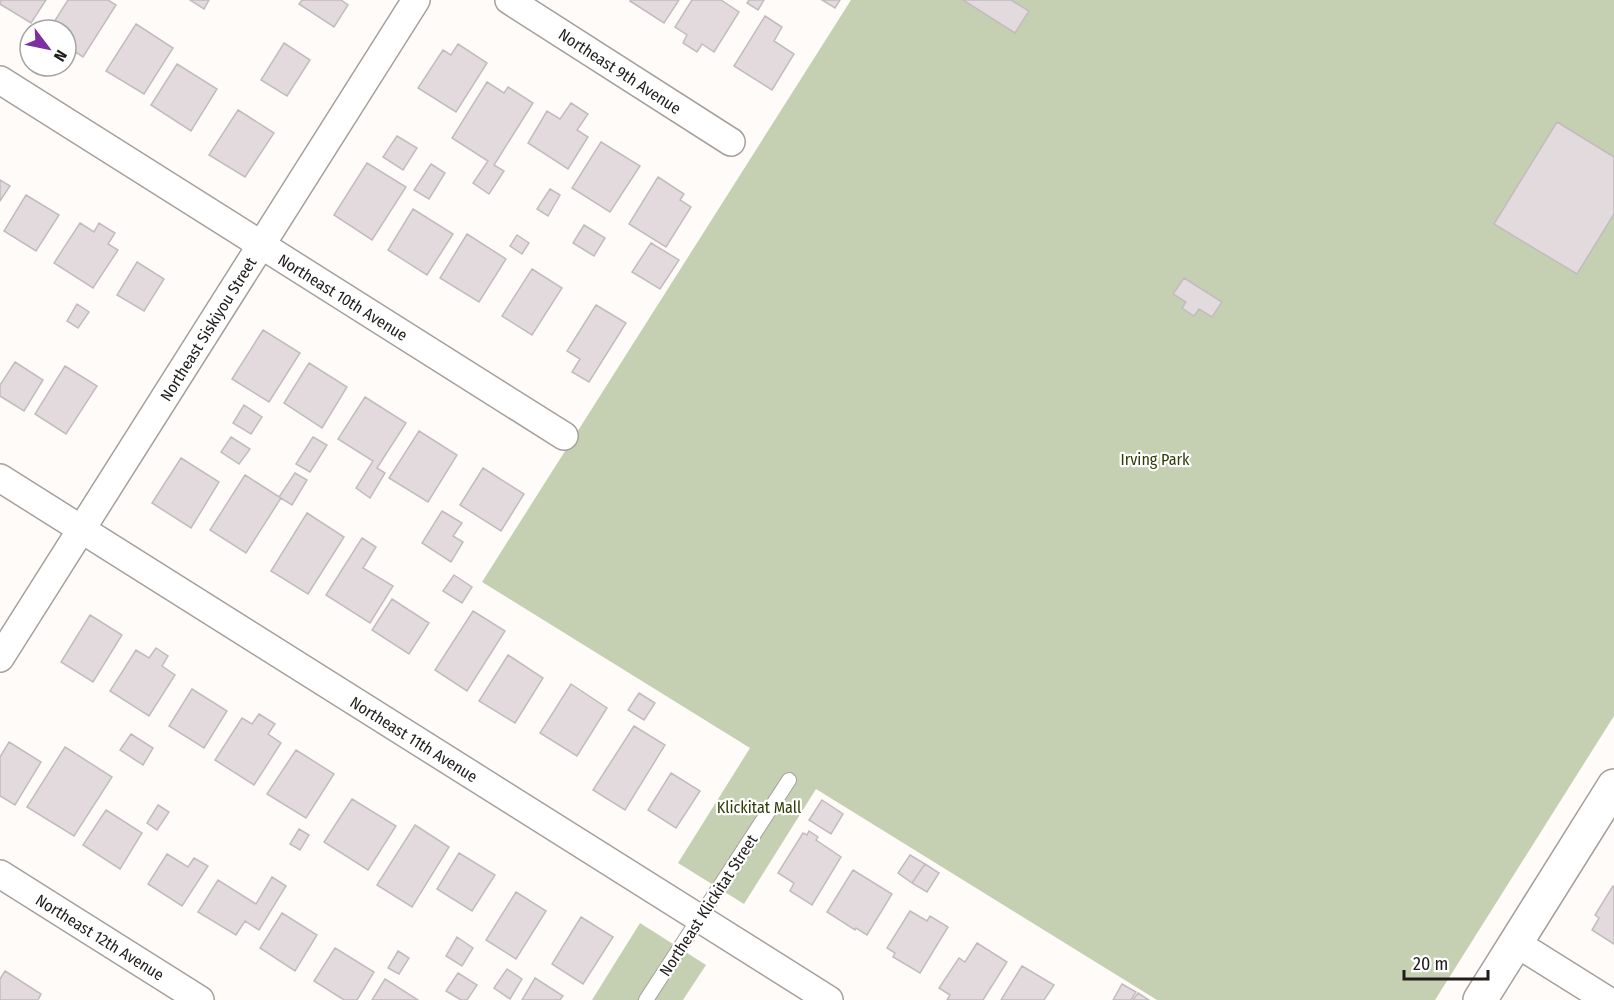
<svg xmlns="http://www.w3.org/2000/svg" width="1614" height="1000" viewBox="0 0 1614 1000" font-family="'Fira Sans Condensed',sans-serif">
  <rect width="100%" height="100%" fill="#fffbf8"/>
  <!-- green -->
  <path fill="#c5d0b2" d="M851 0H1614V716L1435 1000H1157L816 789 744 904 678 863 750 748 482 582Z
    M640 923 706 965 683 1000H592Z"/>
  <!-- building -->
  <path fill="#e3dadd" stroke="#c3bbbe" stroke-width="1.5" d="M1 0H46L31 23 0 4Z
    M68 0H108L116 5 83 57 66 46V30H49Z
    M190 0H209L204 9Z
    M302 0H341L348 5 334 27 299 4Z
    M631 0H679L664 23 630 1Z
    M692 0H721L739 12 714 52 702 44 697 52 683 43 687 35 675 27Z
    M749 0H764L758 10 747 3Z
    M822 0H840L835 8Z
    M963 0H1011L1029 11 1015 33Z
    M765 16 782 27 774 41 794 54 772 90 734 66Z
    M136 24 173 48 144 94 106 71Z
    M284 43 310 60 287 96 261 80Z
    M458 44 487 63 456 112 418 88 443 50 451 55Z
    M177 64 217 89 191 131 151 105Z
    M487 82 504 93 508 87 533 103 494 165 504 171 489 194 473 183 488 161 452 138Z
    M571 103 588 114 577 130 588 137 568 169 528 143 547 111 560 119Z
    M238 110 274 133 245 177 209 155Z
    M1557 122 1614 157V214L1577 274 1494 224Z
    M397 136 417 148 403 170 383 157Z
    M601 142 640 166 610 212 572 188Z
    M367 163 406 187 372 240 334 215Z
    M431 164 445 173 429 199 414 190Z
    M658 177 684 194 680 200 691 207 666 247 629 224Z
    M0 180 10 186 0 201Z
    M550 189 560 195 548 216 537 209Z
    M26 195 59 215 36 251 4 231Z
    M413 209 453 234 427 275 388 250Z
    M80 223 94 232 99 223 115 233 108 244 118 250 93 288 54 263Z
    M584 225 605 238 594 256 573 243Z
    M467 234 506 259 479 302 440 278Z
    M517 235 529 243 522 254 510 246Z
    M651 243 679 260 660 289 632 272Z
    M137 262 164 279 144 311 117 295Z
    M532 269 562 288 532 335 502 316Z
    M1184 278 1222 302 1212 317 1199 309 1194 316 1182 308 1186 302 1173 294Z
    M77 304 89 312 78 328 67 321Z
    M596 305 626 323 589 382 572 372 580 359 567 351Z
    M263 330 300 353 269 402 232 379Z
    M15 362 43 380 24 411 0 396V385Z
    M309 363 347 387 322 428 284 403Z
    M65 366 97 386 66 434 35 414Z
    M365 397 406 423 377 468 385 473 370 498 356 488 373 461 338 439Z
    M244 405 262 417 251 434 233 423Z
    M419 431 457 455 428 502 389 478Z
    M231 437 250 449 239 464 221 452Z
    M313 437 327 445 310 472 296 464Z
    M181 458 219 482 191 528 152 503Z
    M483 468 524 494 501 531 460 505Z
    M295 473 307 480 292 505 279 497Z
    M245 475 281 498 246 553 210 530Z
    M442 511 462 523 453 536 463 542 451 562 422 543Z
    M307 513 344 537 308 594 271 571Z
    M362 538 376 547 363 568 393 586 370 623 326 595Z
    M454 575 472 587 462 603 443 591Z
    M392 599 429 623 409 654 372 630Z
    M473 611 505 631 467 691 435 670Z
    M90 615 122 635 93 682 61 662Z
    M156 648 168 656 162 666 175 675 149 716 110 691 136 650 149 658Z
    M508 655 543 678 515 723 479 701Z
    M571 684 607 708 577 756 540 733Z
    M192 689 227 711 204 748 169 726Z
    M639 693 655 703 644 720 628 710Z
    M259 714 275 724 268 734 281 743 254 785 215 760 242 718 252 724Z
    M634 726 665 745 625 810 593 790Z
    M131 734 153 748 143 765 120 750Z
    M9 742 41 762 15 805 0 796V757Z
    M65 747 112 777 74 836 27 807Z
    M296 750 334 774 306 818 267 794Z
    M671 773 700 791 676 828 648 810Z
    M352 799 396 826 368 870 324 842Z
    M822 800 843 814 831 834 809 820Z
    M158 805 169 812 157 830 147 823Z
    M106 810 142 833 120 869 83 845Z
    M415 825 449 847 412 907 377 885Z
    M299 829 309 835 300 850 290 844Z
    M809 831 818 837 816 840 841 857 812 905 790 891 794 883 778 873 803 833 807 835Z
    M459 853 495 875 472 911 437 889Z
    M167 854 188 867 194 858 208 866 182 906 148 884Z
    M910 855 925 864 912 883 898 873Z
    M925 864 939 873 927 892 912 883Z
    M853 870 892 894 867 935 856 928 855 930 827 912Z
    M272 877 286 886 259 930 245 921 236 935 198 912 218 880 256 904Z
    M1613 886 1614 887V944L1592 930 1599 918 1595 915Z
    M516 892 546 911 516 959 486 940Z
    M910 911 927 921 930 916 948 927 920 973 893 957 895 953 887 948Z
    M282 913 317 935 295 971 260 948Z
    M581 917 613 937 583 984 552 964Z
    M457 937 473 948 462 966 446 956Z
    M977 943 1007 962 983 1000H947L950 995 939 988 959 958 965 962Z
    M335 948 374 972 357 1000H344L314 981Z
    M398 951 409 958 399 974 388 968Z
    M1022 966 1054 985 1044 1000H1001Z
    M507 969 522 979 510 999 494 988Z
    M5 971 41 994 38 1000H0V979Z
    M458 973 477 985 467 1000H461L446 991Z
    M535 978 563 996 560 1000H522Z
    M385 979 418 1000H372Z
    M1122 984 1136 992 1131 1000H1113Z
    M1138 993 1149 1000H1133Z"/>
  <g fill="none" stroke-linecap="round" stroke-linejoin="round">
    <!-- lane casing -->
    <g stroke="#a6a09b" stroke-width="16">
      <path id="lane" d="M646 1000 789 780"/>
    </g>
    <!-- street casing -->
    <g stroke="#a6a09b" stroke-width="30">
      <path id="street" d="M509 0 731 142
        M0 80 564 436
        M0 478 829 1000
        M0 658 416 0
        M0 874 200 1000
        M1516 943 1607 1000"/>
    </g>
    <!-- secondary casing -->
    <g stroke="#a6a09b" stroke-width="36">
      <path id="secondary" d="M1480 1000 1614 786"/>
    </g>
    <!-- lane -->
    <use href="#lane" stroke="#fff" stroke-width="14"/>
    <!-- street -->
    <use href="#street" stroke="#fff" stroke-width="27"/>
    <!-- secondary -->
    <use href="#secondary" stroke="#fff" stroke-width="33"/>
  </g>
  <g text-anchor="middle" stroke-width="4.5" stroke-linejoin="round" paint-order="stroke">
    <!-- street labels -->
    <g font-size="16" fill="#1f1c1a" stroke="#fff">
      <text transform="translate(620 71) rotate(33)" y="6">Northeast 9th Avenue</text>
      <text transform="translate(343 297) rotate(32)" y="6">Northeast 10th Avenue</text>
      <text transform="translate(208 329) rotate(-58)" y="6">Northeast Siskiyou Street</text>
      <text transform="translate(414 739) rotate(32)" y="6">Northeast 11th Avenue</text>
      <text transform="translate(708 905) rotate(-57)" y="6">Northeast Klickitat Street</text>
      <text transform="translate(100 937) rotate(32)" y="6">Northeast 12th Avenue</text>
    </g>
    <!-- park labels -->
    <g font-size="16" fill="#2f3d04" stroke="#fff">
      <text x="1155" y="465">Irving Park</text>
      <text x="759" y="813">Klickitat Mall</text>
    </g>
  </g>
  <!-- north arrow -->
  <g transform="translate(48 48) rotate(122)"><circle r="28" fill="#ffffff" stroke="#a5a4a3" stroke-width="1.5"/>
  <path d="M0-4.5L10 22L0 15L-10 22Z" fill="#7d30a1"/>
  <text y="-9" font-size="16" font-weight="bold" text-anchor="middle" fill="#1f1c1a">N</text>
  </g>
  <!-- scale -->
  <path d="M1404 970v9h84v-9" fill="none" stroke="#1f1c1a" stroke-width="3"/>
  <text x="1413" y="970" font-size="18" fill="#1f1c1a" stroke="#ffffff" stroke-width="4.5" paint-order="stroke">20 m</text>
</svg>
